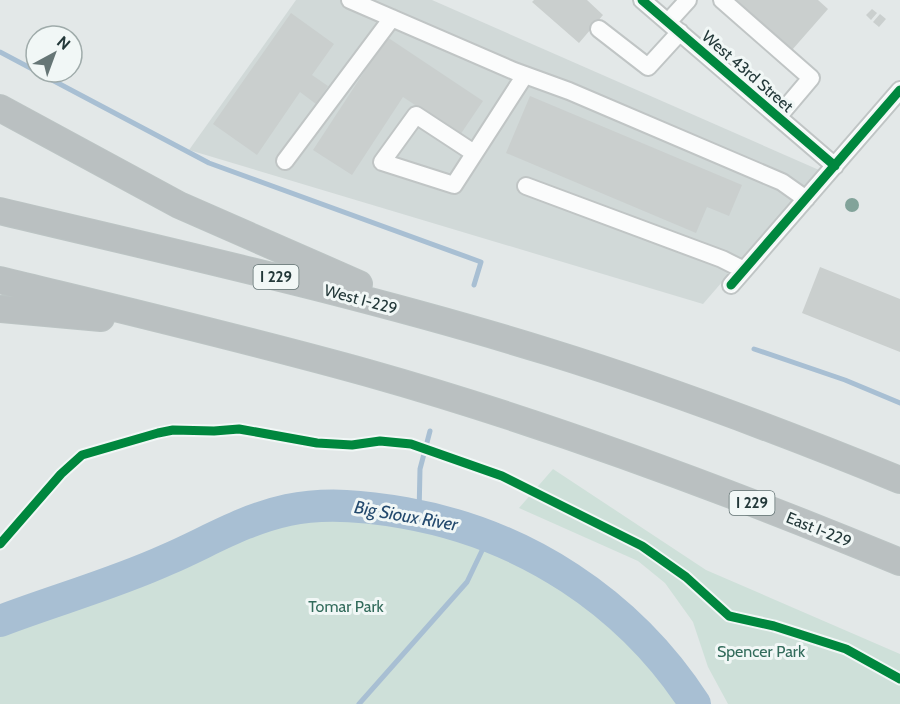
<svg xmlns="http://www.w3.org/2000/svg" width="900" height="704" viewBox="0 0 900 704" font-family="Cabin,sans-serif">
  <rect width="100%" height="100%" fill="#e3e8e8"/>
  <!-- built -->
  <path fill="#d1d9d8" d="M296 0H432L819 170 703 304 189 150Z"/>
  <!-- green -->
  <path fill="#cee0d9" d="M553 469 706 570 900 654V704H728L708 667 693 622 665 583 638 561 519 508Z
    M376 508 441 519 508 545 626 623 692 704H0V621L166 561 206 540 289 510Z"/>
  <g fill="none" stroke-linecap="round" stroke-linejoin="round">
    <!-- stream -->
    <path stroke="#a8bfd3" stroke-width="5" d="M0 52 36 71
      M37 72 209 163 481 262 474 285
      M754 349 845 380 900 403
      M419 515 420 469 430 431
      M359 704 467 582 489 536"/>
    <!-- river -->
    <path stroke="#a8bfd3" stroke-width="32" d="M0 621C55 600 113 584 166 560 208 542 242 520 288 510 326 502 366 506 405 513 524 534 629 602 695 704"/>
  </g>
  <!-- building -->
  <path fill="#cacfce" d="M534 0H587L603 15 579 43 532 2Z
    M734 0H818L828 9 792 50Z
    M872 9 877 13 871 20 866 15Z
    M291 13 334 44 312 75 328 86 316 104 300 92 257 155 213 124Z
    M880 14 886 19 879 27 873 22Z
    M387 37 483 101 460 135 403 97 352 175 313 150Z
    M530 96 742 185 729 216 707 207 696 233 506 153Z
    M820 267 900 299V352L802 313Z"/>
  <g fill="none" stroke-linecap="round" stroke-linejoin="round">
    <!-- minor casing -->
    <g stroke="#c0c5c5" stroke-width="20">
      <path id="minor" d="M350 0 514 71 569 91 782 182 806 199
        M642 0 835 166
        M722 0 811 78 778 117
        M668 22 688 0
        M599 29 648 67 680 32
        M474 153 416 115 382 162 454 185 525 75
        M285 161 392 18
        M526 186 722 259 744 270
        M731 285 900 90"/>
    </g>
    <!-- highway casing -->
    <g stroke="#bcc4c4" stroke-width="28">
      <path id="highway" d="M0 108 179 205 359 284
        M0 211C184 255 369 296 549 352 669 389 785 433 900 480
        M0 280C123 310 246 339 368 373 549 424 726 490 900 562
        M0 309 101 318"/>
    </g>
    <!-- minor -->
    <use href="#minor" stroke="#fbfcfc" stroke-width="16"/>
    <!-- highway -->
    <use href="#highway" stroke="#bac0c1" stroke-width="26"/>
    <!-- cycleway casing -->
    <g stroke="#f1f7f6" stroke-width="13">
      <path id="cycleway" d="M642 0 835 166
        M731 285 900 90
        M0 544 61 474 82 455 158 433 173 430 214 431 239 429 317 443 352 445 380 441 411 444 502 476 642 546 686 577 729 616 774 626 846 649 900 679"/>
    </g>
    <!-- cycleway -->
    <use href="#cycleway" stroke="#00873e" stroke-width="9"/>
  </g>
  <!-- trees -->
  <circle fill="#82a39a" cx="852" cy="205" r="7"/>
  <g text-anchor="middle" stroke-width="6" stroke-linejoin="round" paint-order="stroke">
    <!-- shield labels -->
    <g fill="#f1f7f6" stroke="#617172" stroke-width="1.5">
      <rect x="253.5" y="265" width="45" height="24" rx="4.5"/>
      <rect x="729.5" y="491" width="45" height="24" rx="4.5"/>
    </g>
    <g font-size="15" font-weight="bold" fill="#233839">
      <text x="276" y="282">I 229</text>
      <text x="752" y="508">I 229</text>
    </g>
    <!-- street labels -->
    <g font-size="16" fill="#233839" stroke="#f1f7f6">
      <text transform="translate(748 71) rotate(41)" y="6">West 43rd Street</text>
      <text transform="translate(361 299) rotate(15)" y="6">West I-229</text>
      <text transform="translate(819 529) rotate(22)" y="6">East I-229</text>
    </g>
    <!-- park labels -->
    <g font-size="16" fill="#326b5b" stroke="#f1f7f6">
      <text x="346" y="612">Tomar Park</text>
      <text x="761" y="657">Spencer Park</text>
    </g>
    <!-- water labels -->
    <g font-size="18" font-style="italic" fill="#244a6e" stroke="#f1f7f6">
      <text transform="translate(406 516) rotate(10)" y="6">Big Sioux River</text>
    </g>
  </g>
  <!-- north arrow -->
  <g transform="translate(54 54) rotate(41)"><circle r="28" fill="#f1f7f6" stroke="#9fabaa" stroke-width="1.5"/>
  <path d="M0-4.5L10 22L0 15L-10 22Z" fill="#667676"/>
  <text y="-9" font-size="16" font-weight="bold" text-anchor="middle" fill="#233839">N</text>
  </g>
</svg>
